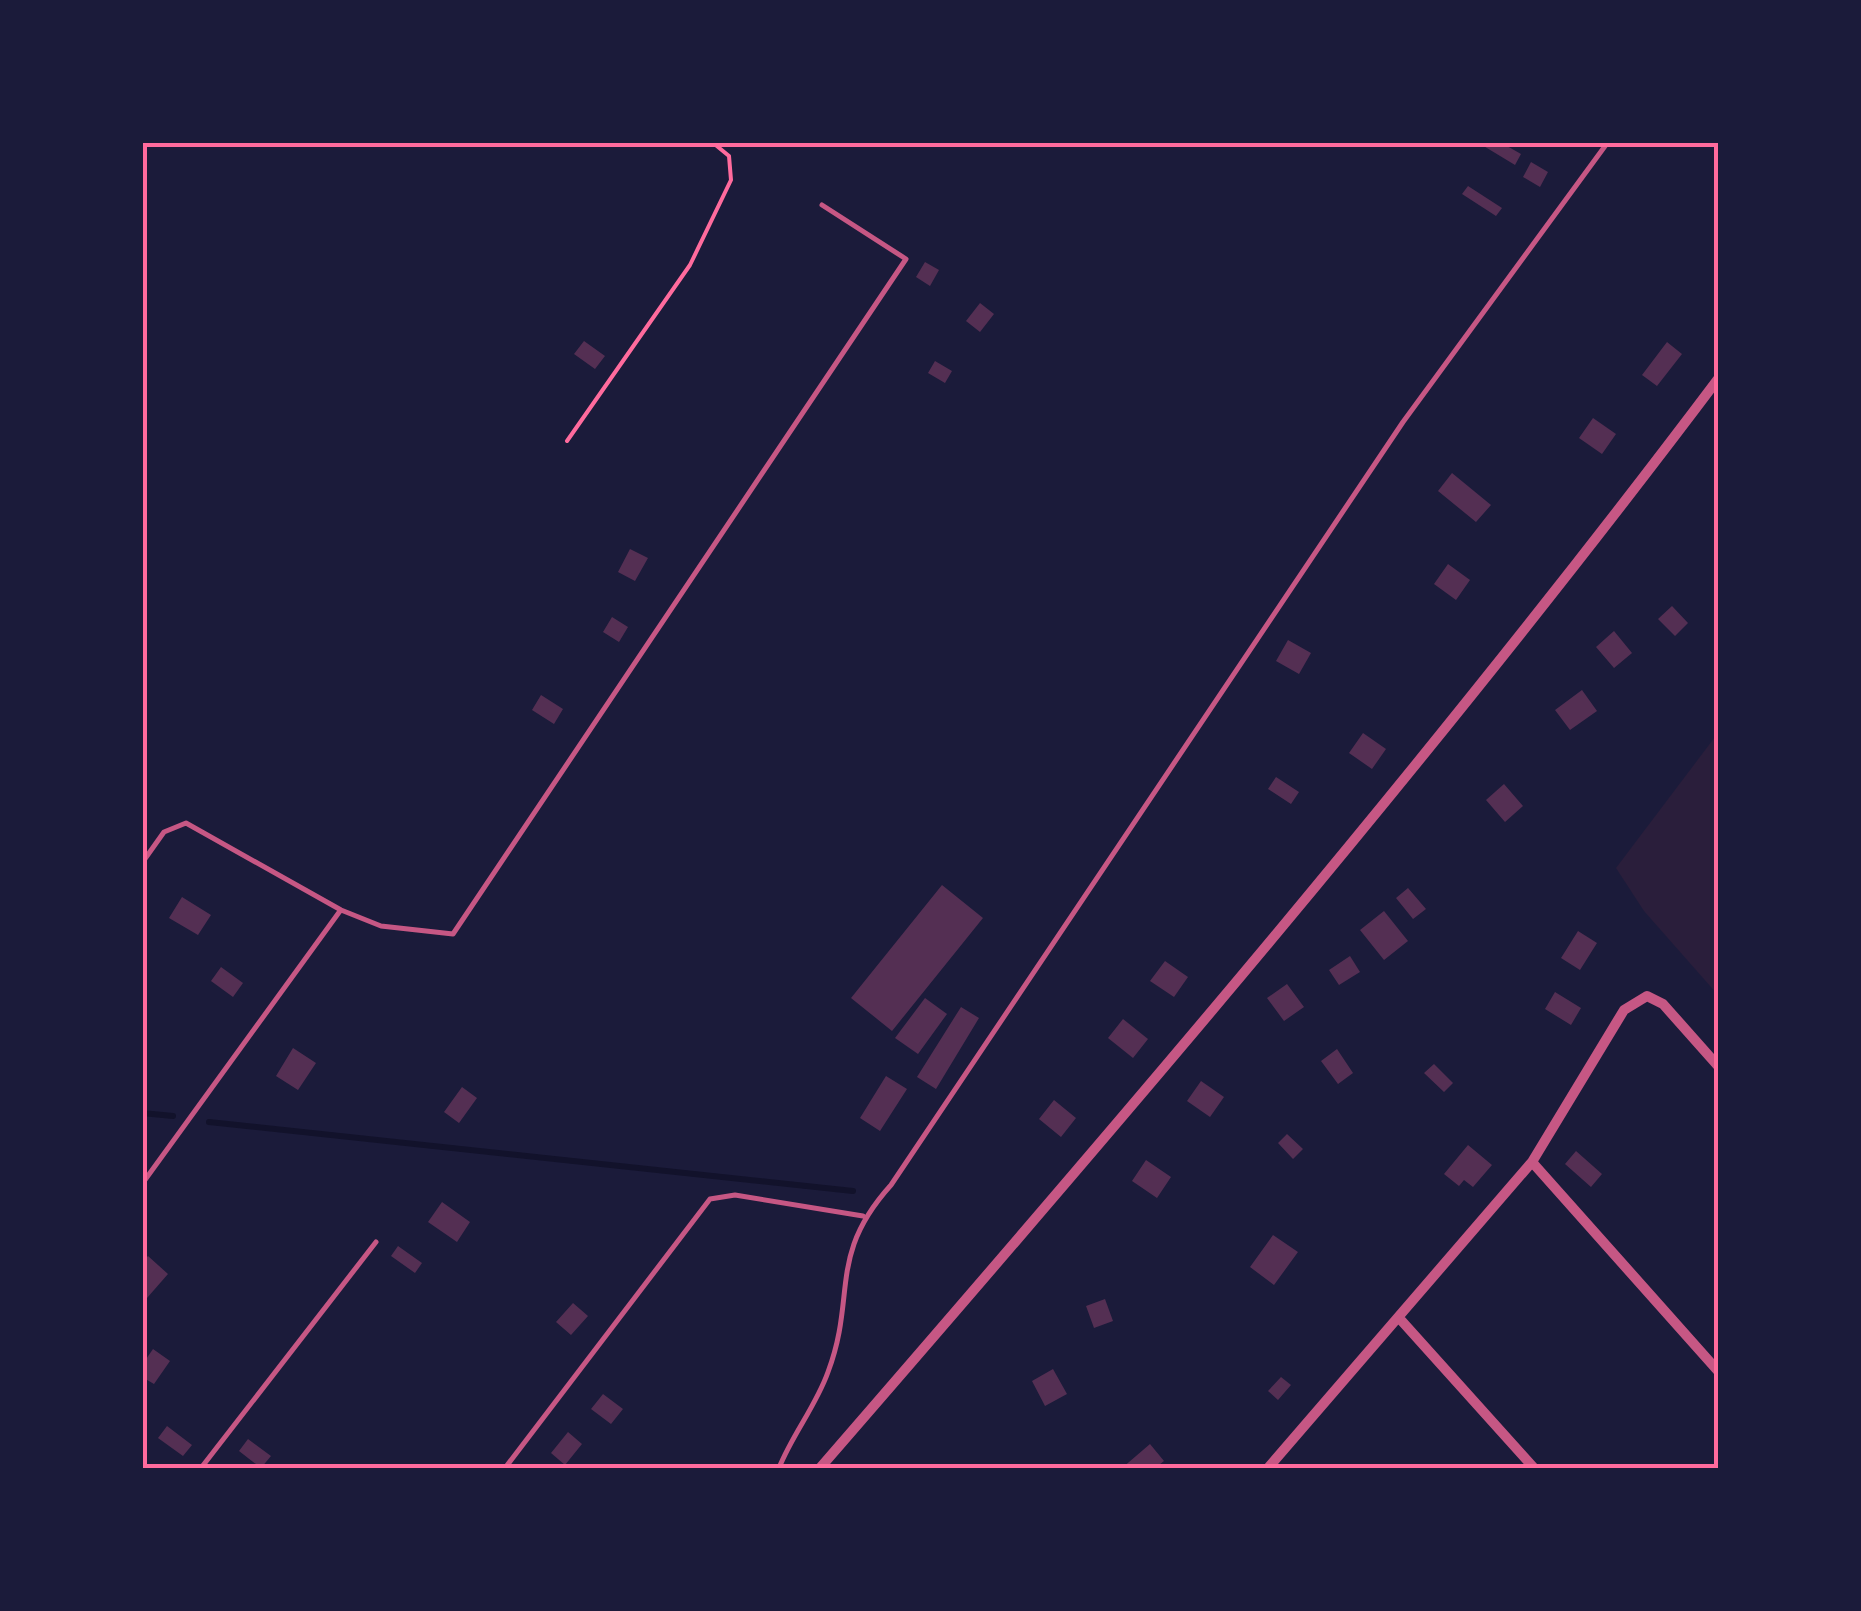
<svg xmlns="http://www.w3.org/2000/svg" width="1861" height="1611" viewBox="0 0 1861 1611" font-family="Montserrat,sans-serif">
  <rect width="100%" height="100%" fill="#1b1b3a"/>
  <!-- green -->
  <path fill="#2a1e3b" d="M1718 733V995L1644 911 1616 868Z"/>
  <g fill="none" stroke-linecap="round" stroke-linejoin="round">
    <!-- stream -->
    <path stroke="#12122b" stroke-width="6" d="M142 1113 173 1116
      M209 1122 853 1191"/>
  </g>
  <!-- building -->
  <path fill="#542f53" d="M1477 142H1500L1521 154 1515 165Z
    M1531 162 1548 172 1540 187 1523 177Z
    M1468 186 1502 208 1496 216 1462 194Z
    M925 262 939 270 930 286 916 277Z
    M980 303 994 314 980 332 966 321Z
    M584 341 605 356 595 369 574 354Z
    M1667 342 1682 354 1657 386 1642 375Z
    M935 361 952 371 945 383 928 373Z
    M1593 418 1616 434 1602 454 1579 438Z
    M1452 473 1491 505 1476 522 1438 491Z
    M630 549 648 558 635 581 618 572Z
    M1448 564 1470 580 1456 600 1434 584Z
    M1672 606 1688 623 1675 636 1658 619Z
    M612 617 628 627 619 642 603 632Z
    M1614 631 1632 653 1614 668 1596 647Z
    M1288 640 1311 653 1299 674 1276 661Z
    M1582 690 1597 711 1570 730 1555 710Z
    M541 695 563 709 554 724 532 710Z
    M1363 733 1386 749 1372 769 1349 753Z
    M1276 777 1299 792 1291 804 1268 789Z
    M1504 784 1523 806 1505 822 1486 800Z
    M942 885 983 918 892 1031 851 998Z
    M1408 888 1426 909 1413 919 1396 898Z
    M182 897 211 915 198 935 169 918Z
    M1384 911 1408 941 1384 960 1360 930Z
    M1578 931 1597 943 1580 970 1561 958Z
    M1350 956 1360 972 1339 985 1329 970Z
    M1165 961 1188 977 1174 997 1150 981Z
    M221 967 243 983 233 997 211 981Z
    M1287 984 1304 1007 1284 1021 1267 998Z
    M1555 992 1581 1008 1571 1025 1545 1009Z
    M925 998 947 1014 918 1054 895 1038Z
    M961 1007 979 1018 936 1089 917 1077Z
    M1123 1019 1148 1039 1133 1058 1108 1038Z
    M293 1048 316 1063 298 1090 276 1076Z
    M1337 1049 1353 1073 1338 1084 1321 1061Z
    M1434 1064 1453 1083 1444 1092 1424 1073Z
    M886 1076 907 1089 880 1131 860 1118Z
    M1201 1081 1224 1097 1210 1117 1187 1101Z
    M462 1087 477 1098 459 1123 444 1112Z
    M1054 1100 1076 1118 1061 1137 1039 1119Z
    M1287 1134 1303 1149 1293 1159 1278 1143Z
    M1468 1145 1492 1165 1473 1187 1464 1180 1459 1186 1444 1174Z
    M1576 1151 1602 1174 1591 1187 1565 1164Z
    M1146 1160 1171 1177 1157 1198 1132 1181Z
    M442 1202 470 1222 457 1242 428 1222Z
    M1273 1235 1298 1252 1274 1285 1250 1267Z
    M398 1246 422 1263 415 1273 391 1256Z
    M148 1256 168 1274 147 1298 142 1294V1262Z
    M1105 1299 1113 1321 1094 1328 1086 1306Z
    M573 1303 588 1316 571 1335 556 1322Z
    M153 1349 170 1361 154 1384 142 1377V1365Z
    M1053 1369 1067 1394 1045 1406 1032 1381Z
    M1281 1377 1291 1385 1278 1400 1268 1391Z
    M603 1394 623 1409 611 1424 591 1409Z
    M167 1426 192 1445 183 1456 158 1438Z
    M568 1432 582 1444 565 1465 551 1453Z
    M248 1439 271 1456 261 1468 239 1451Z
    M1150 1444 1164 1461 1155 1468H1122Z"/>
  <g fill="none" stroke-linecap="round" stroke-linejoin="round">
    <!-- path -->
    <path stroke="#ff6b9d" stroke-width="4" d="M567 441 690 265 731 180 729 156 712 142"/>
    <!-- service -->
    <path stroke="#c65784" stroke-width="5" d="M142 863 164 832 186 823 341 910 381 926 453 934 906 259 822 205
      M142 1184 340 911
      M201 1468 376 1242
      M505 1468 710 1199 735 1195 863 1216
      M779 1468C792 1435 816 1406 828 1372 857 1295 827 1256 891 1185L1403 422 1608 142"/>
    <!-- minor -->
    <path stroke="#c65784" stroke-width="10" d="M1532 1162 1718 1371
      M1400 1319 1534 1468
      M820 1468C1128 1113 1435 755 1718 379
      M1268 1468 1532 1162 1624 1010 1647 996 1663 1004 1718 1066"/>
  </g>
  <!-- border -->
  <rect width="1861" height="1611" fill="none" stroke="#1b1b3a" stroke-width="290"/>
  <rect x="145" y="145" width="1571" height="1321" fill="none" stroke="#ff6b9d" stroke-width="4"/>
</svg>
